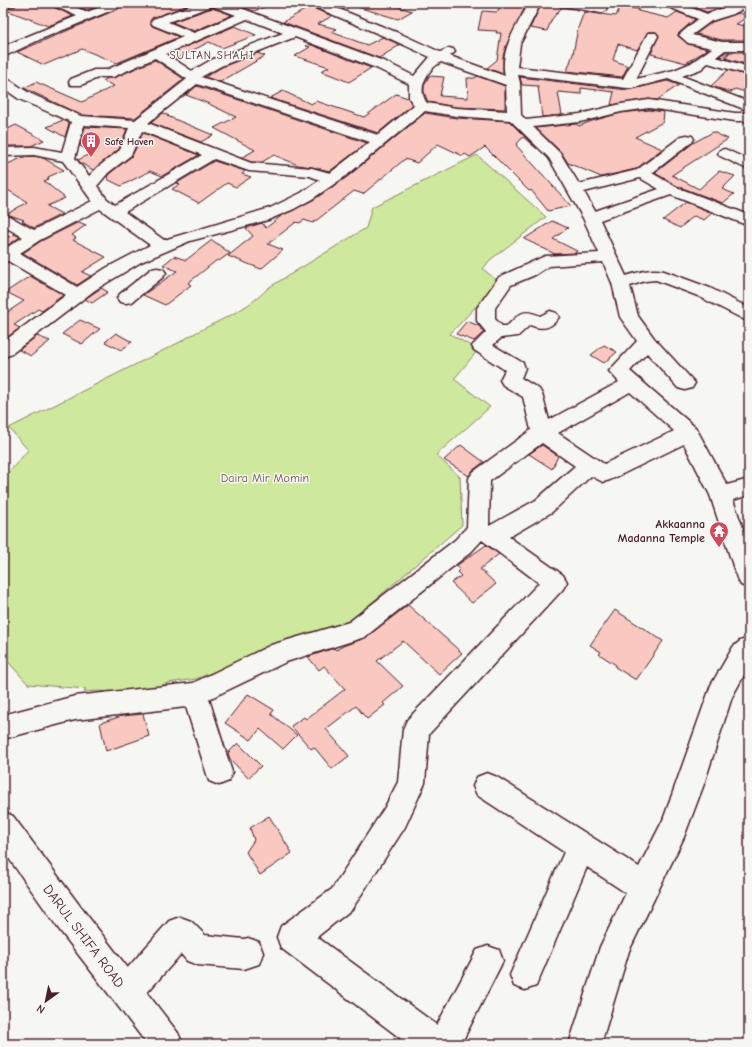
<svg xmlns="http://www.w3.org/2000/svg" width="752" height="1047" viewBox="0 0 752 1047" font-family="'Comic Neue',sans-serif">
  <rect width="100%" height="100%" fill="#f6f6f2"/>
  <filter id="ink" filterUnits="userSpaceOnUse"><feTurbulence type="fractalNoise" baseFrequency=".025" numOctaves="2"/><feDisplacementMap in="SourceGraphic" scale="8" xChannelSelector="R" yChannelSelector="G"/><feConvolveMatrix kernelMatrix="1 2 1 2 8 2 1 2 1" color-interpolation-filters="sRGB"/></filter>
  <g filter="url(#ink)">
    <!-- green -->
    <path fill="#cee89e" stroke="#8c8464" d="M477 155 546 217 490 260 483 269 499 282 450 334 478 350 454 379 490 407 436 455 460 477 462 525 361 612 353 622 314 632 196 679 168 683 138 694 98 691 84 692 86 689 28 684 3 656V479L28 450 9 428 180 342C209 323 244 314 268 288L366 228 372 207Z"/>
    <!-- building -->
    <path fill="#f8c8c1" stroke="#4a1f2b" d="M20 3H48L51 6 73 16 48 26 6 10Z
      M70 3H107L87 10Z
      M118 3H194L152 18 150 21 152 26 179 37 117 63 82 49 44 65 17 52 118 9 120 6Z
      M231 3H272V4L254 11Z
      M328 3H385L412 11 398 19 354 6V4L344 9Z
      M502 3H527L506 46 503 56V74L487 68 497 60 501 33H496L497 31 478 30 482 11 497 12Z
      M542 3H556L562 7 552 19 547 31 530 28Z
      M691 3H733L707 12 688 5Z
      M310 7 332 16 318 24 337 29 331 32 367 45 383 37 400 45 379 58 283 22Z
      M620 7 639 9 638 11 668 18 677 12 695 19 678 34V36L688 44 708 49 686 63 651 54 659 35 656 32H648L637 50 618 44 613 60 628 66 622 77 567 71 573 54 578 28 584 12 616 16Z
      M212 8 232 15 194 31 172 22Z
      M739 13 749 16 736 24 749 27V40H722L696 34 712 22Z
      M235 26 256 35 222 48 209 42 176 59 169 54Z
      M309 44 371 68 349 82 321 71 329 67 295 56 310 47 306 46Z
      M726 52H749V65L725 58 730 52 722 57 719 56Z
      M257 53 265 56 220 82 205 77 222 67Z
      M155 60 184 79 135 118 81 115 24 88 36 82 82 102 114 86 103 81 108 78H114Z
      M728 70 749 76V93L735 89 731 92 711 86Z
      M429 76 444 77 440 96 468 98 467 78H475L477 76 505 86V109L456 107 428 102 424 92V86Z
      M520 77 627 90 633 89 667 81 679 85 657 100 649 99 611 105 614 92 581 88V94L558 92 562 115 542 117 538 86 522 85Z
      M197 86 254 105 367 143 330 171 312 167 298 165 274 155 262 162H251L241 158 255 150 214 128 236 117 207 103 186 95Z
      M283 91 311 104 316 101 364 117 396 94 408 98 412 105 378 133 270 98Z
      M649 110 664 112 663 122 635 137 662 149 636 169 601 177 568 163 561 152 536 128 576 124 579 126 592 121 621 113Z
      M163 113 169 116H167L213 135 201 142 151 123Z
      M425 113 456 118 509 121 537 149 523 137 516 145 571 206 548 211 531 190 529 191 485 147 470 157 465 154 463 156 438 144 417 163 405 159 363 194 354 191 313 223 304 220 300 223 296 222 268 244 283 250 261 269 228 256 253 236 246 228 262 223 266 228 281 216 313 200 347 177Z
      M63 120 69 123 65 137 47 127Z
      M16 125 44 140 31 146H3V131Z
      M85 127 127 129 119 149 93 170 81 163 78 160 92 153 80 146Z
      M713 132 728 139 672 175 699 189 719 171 735 176 722 189 734 194 723 203 677 186 655 173 693 143Z
      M143 133 199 155 162 176 150 171 121 186 107 179 109 178 107 177 109 174 132 156Z
      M34 156 43 158 64 170 48 177 49 179 44 181 65 198 47 206 62 214 34 228 22 221 24 220 7 214 27 202 3 187V166L24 157Z
      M214 161 245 171 242 174 251 177 236 187 227 183 199 203 172 189 180 184 177 183Z
      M686 202 712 213 704 220 694 216 680 228 663 220Z
      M552 221 568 228 553 239 577 251 575 253 555 254 524 239Z
      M79 222 86 225 72 235 76 238 73 240 106 257 82 272 91 276 77 285 23 253 41 241Z
      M14 234 20 237 8 245 3 242V240Z
      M212 240 230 253 219 261 217 260 188 283 191 285 165 305 143 295 177 271 163 265 174 256 186 260Z
      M30 276 63 295 42 311 38 309 14 325 20 328 3 340V315L24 301 6 292Z
      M101 288 108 292 92 303 85 299Z
      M80 320 100 329 82 344 62 334Z
      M467 321 479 326 484 332 474 341 456 334Z
      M116 333 132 342 121 350 105 342Z
      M37 336 50 341 31 356 19 350Z
      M604 345 617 352 604 363 591 355Z
      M461 445 484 462 472 471 469 476 444 460Z
      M542 445 558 456 552 469 529 454Z
      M486 545 499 554 480 569 496 584 472 603 451 583 461 576 457 572 460 569 456 566Z
      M408 605 462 653 439 674 403 641 377 661 403 686 383 703 385 705 367 719 356 706 326 729 349 756 332 769 314 747 311 749 291 726 304 717 306 719 345 689 324 666 319 670 308 657 334 648 336 650 343 646 365 638Z
      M615 610 663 641 636 680 615 667 616 665 599 654 601 652 590 645Z
      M248 694 274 710 271 714 297 735 283 749 260 729 251 740 225 723Z
      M143 714 149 736 106 751 100 723 122 716Z
      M238 743 261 766 248 778 230 759 228 753Z
      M269 816 292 853 260 875 246 852 254 840 250 828Z"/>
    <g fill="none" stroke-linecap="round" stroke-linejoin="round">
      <!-- minor casing -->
      <g stroke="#4a1f2b" stroke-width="3">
        <path id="minor" d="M3 3H17L15 5 3 10Z
          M50 3H66L87 12 109 4H117L119 6 117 8 41 39 3 57 4 46 77 16 52 5Z
          M198 3H227L386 62 414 76 430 57 393 40 310 5 308 3H324L401 34 440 52 449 48 453 49 455 52 450 56 505 76C499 50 518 24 529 3H541L520 44 517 67 623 79 648 33H656L658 36 636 79 674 70 691 63 712 48 688 43 679 35 698 19 664 5 662 3H679L707 14 737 3H749V6L733 14 711 21 692 35 722 42H749V50H725L716 57 749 67V75L708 63 701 69 682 76 749 102V111L668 79 633 88H627L518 75 520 83 521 115 526 120 580 114 621 104 649 100 735 113H749V121H735L649 108 621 112 580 122 533 127 560 153 579 184 637 170 682 136 687 135 692 136 694 139 692 142 652 173 676 187 749 215V226L671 195 600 220 626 276C639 272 651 268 664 271L710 288 749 308V321L743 319 698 296 656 280 645 281 630 286 638 316 654 338 695 383 692 388 685 390 678 388 647 353 630 371 696 428 727 485 749 479V495L733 500 749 545V588L741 585 737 578 710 495 684 444 610 480 603 482 591 476 552 512 509 537 563 575 567 582 563 589 429 734 425 783 405 827 352 909 317 937 437 1025 477 950 488 946 499 950 503 961 461 1044H408L281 948 277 937 281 926 332 889 385 807 398 782 403 729 407 720 539 583 482 540 471 552 365 637 286 662 209 699 232 772 229 781 219 785 209 781 186 707 75 720 3 739V715L75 696 193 683 271 645 349 622 455 540 467 527 469 478 473 472 531 430 523 397 503 385 500 380 505 370 474 350 472 346 486 332 477 321V308L499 277 545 256 599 253 583 218 549 158 510 120 456 116 425 111 346 176 312 199 294 209 268 220 190 241 141 262 95 290 10 355 3 357V342L66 295 8 261 3 262V250L23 237 3 226V214L9 216 34 230 92 201 63 161 34 155 3 156V148L34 147 62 152 71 122 19 99 3 88V78L8 79 29 93 81 116 135 120 187 79 155 58 113 77H100L81 85H71L69 82 71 79 94 70H106L183 37 153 25 151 22 153 19ZM212 6 236 15 194 33 168 22ZM247 19 283 33 211 60 192 71 166 54ZM295 37 376 68 409 84V98L414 105 378 135 201 77 221 66ZM441 62 506 85 507 111 456 108 427 103C416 89 427 70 441 62ZM197 84 370 142 330 173 312 168 251 163 148 123ZM84 125 129 128 120 150 98 167 89 176 75 158ZM142 131 202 155 115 205 107 199 97 186 108 173 131 155ZM214 159 249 171 310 176 320 180 301 193 270 208 164 240 125 212ZM640 178 659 189 595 211 584 192ZM100 209 150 245 106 268 77 287 20 253 40 240ZM603 262 612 283 620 317 637 341 609 371 619 382 549 420 542 394 539 389 521 378 525 368 523 363 493 345 501 338 518 336 530 325C542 330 551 329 559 317L556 313 550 311 540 316C522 308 520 314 507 326H502L495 319V308L511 285 535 275 549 266ZM630 392 674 431 604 464 558 433ZM542 443 575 466 536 500 489 526 490 481Z
          M557 3H585L605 7 607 9 605 11 601 13 563 6 559 5Z
          M725 149 749 160V170L720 156 718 153 720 150Z
          M157 268 163 269 166 273 163 277 132 302 126 303 120 302 117 298 120 294 151 269Z
          M749 638V666L732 697 704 784 684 837 629 951 601 1044H569L600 947 626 893 587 867 536 986 525 990 514 986 510 975 564 852 477 795 473 786 477 777 487 773 497 777 639 867 663 820 711 685 733 647 740 641Z
          M180 917 191 921 205 935 244 939 248 938 259 942 263 953 259 964 244 969 198 965 187 961 181 954 138 1003 127 1008 116 1003 111 992 116 981 169 921Z"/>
      </g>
      <!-- highway casing -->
      <g stroke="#4a1f2b" stroke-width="3">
        <path id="highway" d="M3 812 13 816 80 906 178 1033 183 1044H147L58 928 3 850Z"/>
      </g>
      <!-- minor -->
      <use href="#minor" fill="#f6f6f2" fill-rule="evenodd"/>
      <!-- highway -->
      <use href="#highway" fill="#f6f6f2" fill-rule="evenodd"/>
    </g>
  </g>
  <!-- icons -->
  <defs>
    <g id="building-pin" transform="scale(1)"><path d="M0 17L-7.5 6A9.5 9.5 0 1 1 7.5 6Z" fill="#d1495b" stroke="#f6f6f2"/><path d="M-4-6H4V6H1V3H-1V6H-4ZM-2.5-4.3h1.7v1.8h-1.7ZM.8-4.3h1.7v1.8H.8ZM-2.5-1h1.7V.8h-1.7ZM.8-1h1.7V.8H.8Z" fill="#fff"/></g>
    <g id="temple-pin" transform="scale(1)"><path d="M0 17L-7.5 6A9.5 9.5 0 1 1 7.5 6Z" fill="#d1495b" stroke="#f6f6f2"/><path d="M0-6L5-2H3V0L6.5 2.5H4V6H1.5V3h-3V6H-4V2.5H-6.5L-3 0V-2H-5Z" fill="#fff"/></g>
  </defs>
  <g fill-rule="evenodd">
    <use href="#building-pin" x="91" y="141"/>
    <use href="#temple-pin" x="719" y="531"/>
  </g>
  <g text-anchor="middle" stroke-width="3" stroke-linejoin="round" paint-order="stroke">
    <!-- far-poi labels -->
    <g font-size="10" font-weight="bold" fill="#4a1f2b" stroke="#f6f6f2" text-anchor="start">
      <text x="105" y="145">Safe Haven</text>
    </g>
    <!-- far-neighbourhood labels -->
    <g font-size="11" letter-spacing="1" fill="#4a1f2b" stroke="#f6f6f2">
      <text x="212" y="59">SULTAN SHAHI</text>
    </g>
    <!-- park labels -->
    <g font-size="12" fill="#6b5148" stroke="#f6f6f2">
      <text x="265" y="482">Daira Mir Momin</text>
    </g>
    <!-- poi labels -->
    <g font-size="12" font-weight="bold" fill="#4a1f2b" stroke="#f6f6f2" text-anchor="end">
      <text x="705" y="528">Akkaanna<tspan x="705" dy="14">Madanna Temple</tspan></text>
    </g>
    <!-- near-street labels -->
    <g font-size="14" fill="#4a1f2b" stroke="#f6f6f2">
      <text transform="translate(84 936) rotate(53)" y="5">DARUL SHIFA ROAD</text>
    </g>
  </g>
  <!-- margin -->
  <rect width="752" height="1047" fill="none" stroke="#f6f6f2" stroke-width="16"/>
  <rect x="8" y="8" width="736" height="1031" fill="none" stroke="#4a1f2b" stroke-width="1.5" filter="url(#ink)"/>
  <!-- north arrow -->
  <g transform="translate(46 1001) rotate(213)" stroke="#f6f6f2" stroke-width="3" paint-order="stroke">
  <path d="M0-3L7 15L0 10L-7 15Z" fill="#4a1f2b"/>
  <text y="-6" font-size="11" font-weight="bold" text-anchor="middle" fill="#4a1f2b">N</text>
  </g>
</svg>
